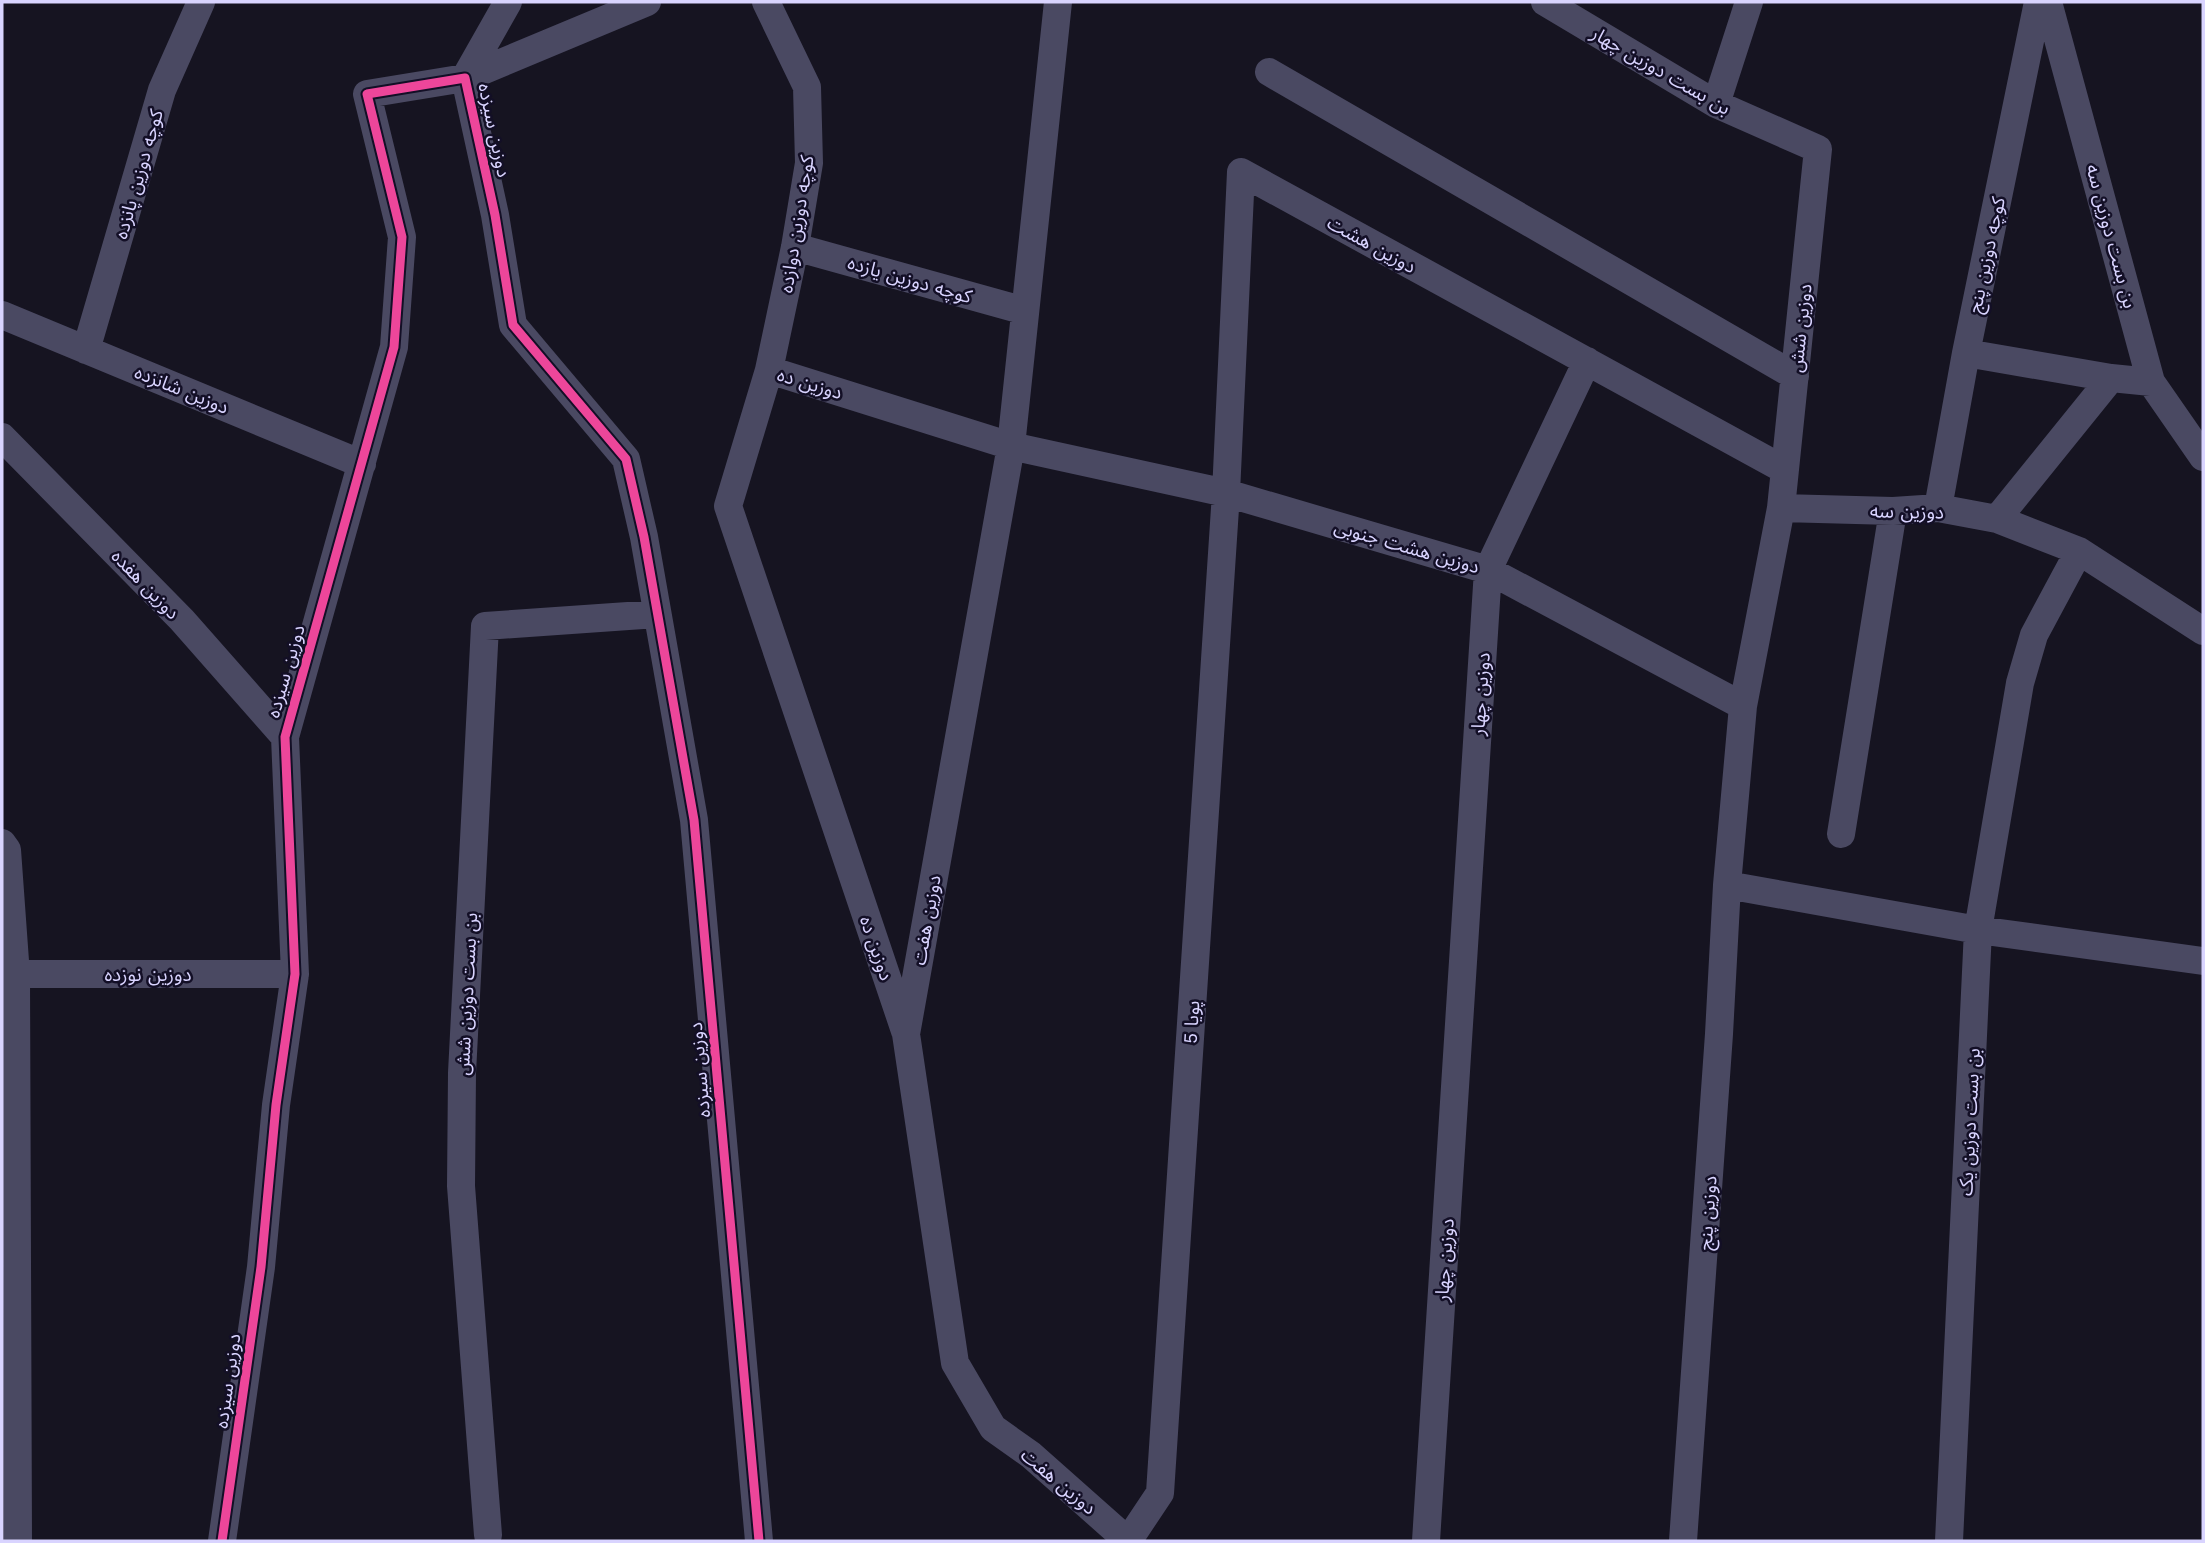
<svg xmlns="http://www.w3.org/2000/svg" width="2205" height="1543" viewBox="0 0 2205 1543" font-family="'Work Sans','Noto Sans Arabic',sans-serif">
  <rect width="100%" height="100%" fill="#161421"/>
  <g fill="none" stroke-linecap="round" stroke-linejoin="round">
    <!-- street -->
    <path stroke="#4a4962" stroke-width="28" d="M508 2 465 78 647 2
      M766 2 807 87 809 163 795 247 769 370
      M1545 2 1716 104 1818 149 1781 508
      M2048 2 2151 382 2203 457
      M1269 72 1795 376
      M1716 104 1749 2
      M795 247 1025 311
      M2 315 362 464
      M86 350 162 90 201 2
      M1966 353 2111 378 2151 382
      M2 437 182 620 285 737
      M1938 508 1966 353 2038 2
      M1997 519 2111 378
      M1743 706 1781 508 1893 511 1938 508 1997 519 2079 551 2203 631
      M1841 834 1893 511
      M2 843 7 850 16 975 18 1541
      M2 974H295
      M905 1031 728 506 769 370 1011 446 1058 2
      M488 1535 461 1186 462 1073 485 626 657 614
      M222 1541 261 1267 276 1105 295 974 285 737 394 347 402 237 367 94 465 78 495 215 513 325 626 459 644 537 694 820 759 1541
      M1128 1541 1160 1493 1226 493 1241 172 1785 470
      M1128 1541 1031 1455 993 1428 955 1363 906 1034 1011 446 1226 493 1488 570 1587 361
      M1426 1541 1488 570 1743 706 1727 885 1978 930 2020 683 2034 635 2079 551
      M1683 1541 1719 1034 1727 885
      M1949 1541 1978 930 2203 961"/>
    <!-- cycleway casing -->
    <g stroke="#130f26" stroke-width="13">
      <path id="cycleway" d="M222 1541 261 1267 276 1105 295 974 285 737 394 347 402 237 367 94 465 78 495 215 513 325 626 459 644 537 694 820 759 1541"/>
    </g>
    <!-- cycleway -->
    <use href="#cycleway" stroke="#ed469a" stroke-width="9"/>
  </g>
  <g text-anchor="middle" stroke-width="5" stroke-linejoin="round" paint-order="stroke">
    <!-- street labels -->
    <g font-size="19" fill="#d9d4ff" stroke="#130f26">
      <text transform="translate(1661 70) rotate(30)" y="7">بن بست دوزین چهار</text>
      <text transform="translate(495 130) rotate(78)" y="7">دوزین سیزده</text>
      <text transform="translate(138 174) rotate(-74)" y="7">کوچه دوزین پانزده</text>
      <text transform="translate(796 224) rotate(-81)" y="7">کوچه دوزین دوازده</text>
      <text transform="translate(2112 236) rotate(75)" y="7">بن بست دوزین سه</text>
      <text transform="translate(1372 244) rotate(29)" y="7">دوزین هشت</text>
      <text transform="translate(1986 255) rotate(-78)" y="7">کوچه دوزین پنج</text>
      <text transform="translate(910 279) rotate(16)" y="7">کوچه دوزین یازده</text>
      <text transform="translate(1800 328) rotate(-84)" y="7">دوزین شش</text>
      <text transform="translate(810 383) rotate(17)" y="7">دوزین ده</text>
      <text transform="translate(182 389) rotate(22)" y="7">دوزین شانزده</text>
      <text transform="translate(1907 511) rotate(1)" y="7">دوزین سه</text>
      <text transform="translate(1407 546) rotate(16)" y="7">دوزین هشت جنوبی</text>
      <text transform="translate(146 584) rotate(46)" y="7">دوزین هفده</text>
      <text transform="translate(285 671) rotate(-74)" y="7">دوزین سیزده</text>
      <text transform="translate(1480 694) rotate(-86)" y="7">دوزین چهار</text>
      <text transform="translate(926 920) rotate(-80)" y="7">دوزین هفت</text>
      <text transform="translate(877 948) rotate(71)" y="7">دوزین ده</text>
      <text x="148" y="981">دوزین نوزده</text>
      <text transform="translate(466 994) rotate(-87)" y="7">بن بست دوزین شش</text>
      <text transform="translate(1191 1022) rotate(-86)" y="7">پویا 5</text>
      <text transform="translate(699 1070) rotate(-95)" y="7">دوزین سیزده</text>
      <text transform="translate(1969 1122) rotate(-87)" y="7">بن بست دوزین یک</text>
      <text transform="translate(1707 1213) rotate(-86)" y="7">دوزین پنج</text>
      <text transform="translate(1444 1260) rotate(-86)" y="7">دوزین چهار</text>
      <text transform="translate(227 1381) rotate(-82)" y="7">دوزین سیزده</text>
      <text transform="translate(1059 1481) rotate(40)" y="7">دوزین هفت</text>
    </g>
  </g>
  <!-- border -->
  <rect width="2205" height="1543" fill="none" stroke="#d9d4ff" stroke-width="7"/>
</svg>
